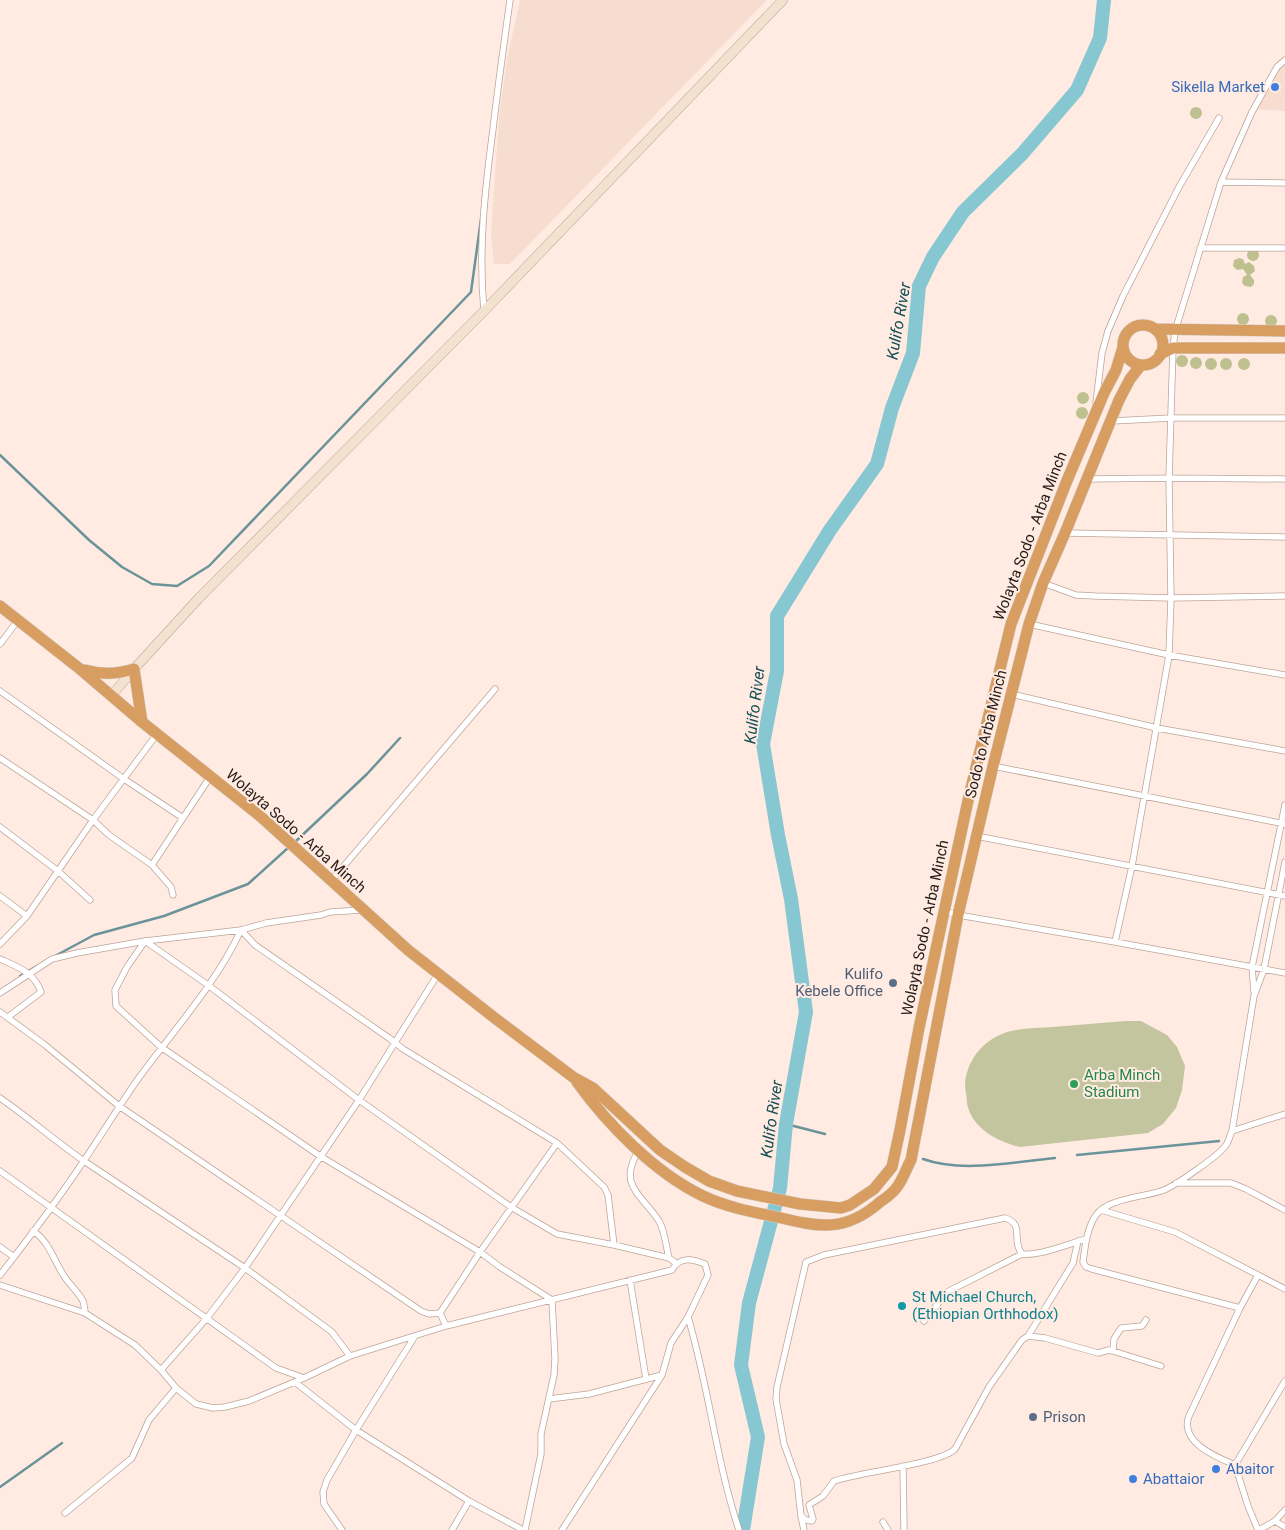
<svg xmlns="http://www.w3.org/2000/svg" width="1285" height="1530" viewBox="0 0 1285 1530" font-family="Roboto,sans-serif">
  <rect width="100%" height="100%" fill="#ffebe1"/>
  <!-- built -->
  <path fill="#f7ddd0" d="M520 0H767L510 264H494L491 233 499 117 507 59Z
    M1285 61V111L1254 109 1275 69Z"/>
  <!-- green -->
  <path fill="#c3c59e" d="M1125 1021H1141L1167 1035 1177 1047 1185 1066 1182 1090 1176 1108 1163 1124 1148 1133 1020 1147C998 1142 971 1128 967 1103 967 1097 965 1090 965 1084 967 1058 986 1037 1011 1031 1025 1028 1039 1028 1053 1027 1077 1025 1101 1023 1125 1021Z"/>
  <!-- forest -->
  <path fill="#bec18f" d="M1190 113a6 6 0 1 1 12 0a6 6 0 1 1-12 0Z
    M1247 255a6 6 0 1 1 12 0a6 6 0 1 1-12 0Z
    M1239 258 1243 259 1245 264 1249 262 1254 266 1255 271 1250 275 1254 280V284L1251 287 1245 286 1242 283 1243 277 1247 275 1243 269 1237 270 1233 266 1234 260Z
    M1237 319a6 6 0 1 1 12 0a6 6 0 1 1-12 0Z
    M1265 321a6 6 0 1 1 12 0a6 6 0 1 1-12 0Z
    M1176 361a6 6 0 1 1 12 0a6 6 0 1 1-12 0Z
    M1190 363a6 6 0 1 1 12 0a6 6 0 1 1-12 0Z
    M1238 364a6 6 0 1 1 12 0a6 6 0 1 1-12 0Z
    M1220 364a6 6 0 1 1 12 0a6 6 0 1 1-12 0Z
    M1205 364a6 6 0 1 1 12 0a6 6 0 1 1-12 0Z
    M1077 398a6 6 0 1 1 12 0a6 6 0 1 1-12 0Z
    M1076 413a6 6 0 1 1 12 0a6 6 0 1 1-12 0Z"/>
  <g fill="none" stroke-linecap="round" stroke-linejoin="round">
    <!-- stream -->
    <path stroke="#6a949a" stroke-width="2.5" d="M0 455 89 540 122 567 152 584 177 586 209 566 471 292 481 219
      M295 842 367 774 400 738
      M55 956 94 935 164 916 248 884 289 847
      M20 976 37 966
      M786 1124 825 1134
      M1077 1155 1219 1141
      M923 1159C962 1173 1013 1162 1055 1158
      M0 1487 62 1443"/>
    <!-- river -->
    <path stroke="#87c7d2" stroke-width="14" d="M743 1530 758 1437 741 1365 749 1303 780 1188 786 1124 806 1012 791 899 778 835 763 744 777 671V616L830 530 877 464 892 408 913 353 919 286 933 257 963 212 1022 154 1077 90 1100 38 1104 0"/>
    <!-- street casing -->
    <g stroke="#bca59a" stroke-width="7">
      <path id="street" d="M1221 182 1285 183
        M1200 248H1285
        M484 311C478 249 485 190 493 129 498 86 504 43 510 0
        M1096 403 1102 353 1108 331 1123 296 1179 187 1219 118
        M1112 421 1171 418H1285
        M1087 479 1169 478 1285 479
        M1065 533 1285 537
        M1043 583 1076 595 1095 596 1171 598 1285 596
        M1029 624 1169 655 1285 675
        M0 644 18 620
        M0 691 124 779 183 818
        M1011 694 1157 728 1285 751
        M0 758 93 820 109 835 152 865 171 887 173 895
        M993 766 1285 824
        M0 827 58 871 90 900
        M976 836 1285 896
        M152 865 210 777
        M331 881 495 689
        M0 896 27 916
        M944 911 958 915 1115 942 1285 973
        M241 930 255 945 389 1038 403 1049 557 1143 604 1187 608 1195 614 1245
        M145 941 127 967 115 990 116 1006 161 1047 320 1156 480 1252 500 1267 552 1300 555 1359 554 1375 541 1434V1454L525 1530
        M145 941 208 985 359 1100 511 1207 557 1234 614 1245 669 1258 676 1263
        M1115 942 1132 866 1169 655 1171 598 1169 478 1173 348 1175 331 1221 182 1252 112 1277 67 1285 60
        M0 944 27 916 93 820 157 734
        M0 959C18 967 34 972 41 992L8 1017
        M1254 992 1252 967 1285 805
        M0 993 52 959 77 953 145 941 241 930 266 923 321 915 330 912 362 910
        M0 1012 45 1045 119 1106 421 1311 429 1314 440 1313
        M0 1098C29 1118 55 1141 84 1161L245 1268 332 1332 350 1356
        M1232 1131 1285 1114
        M639 1150C617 1185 641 1194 659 1221 665 1231 666 1247 669 1258
        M0 1171 276 1368 304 1378
        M1176 1183H1231L1246 1189 1285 1210
        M1101 1210 1175 1232 1285 1289
        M33 1231C49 1241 54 1261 64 1276 70 1285 78 1292 83 1301 84 1305 85 1309 85 1313
        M0 1247 14 1257
        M0 1275C29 1238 57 1201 83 1162 102 1134 119 1106 138 1079 173 1031 216 984 241 930
        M1258 1275 1240 1308 1189 1416C1179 1442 1216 1457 1235 1465L1248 1506 1258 1530
        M630 1280 646 1379
        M0 1285 85 1313 135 1345 161 1370 176 1388 196 1404 213 1408 225 1407 249 1401 304 1378 350 1356 446 1326 672 1270C680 1256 692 1259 705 1264L708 1275 688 1317 671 1343 662 1375 562 1530
        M1240 1308 1092 1269 1086 1267 1083 1262C1085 1246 1087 1228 1096 1215 1108 1198 1146 1197 1164 1190 1176 1185 1220 1155 1226 1145 1229 1141 1230 1135 1232 1131L1254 996 1264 969 1285 862
        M440 1313 480 1252 557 1143
        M440 1313 446 1326
        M688 1317C709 1387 716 1461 739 1530
        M924 1321 947 1292 1022 1254C1040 1256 1068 1244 1086 1239
        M1028 1336 1073 1263 1078 1241
        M1113 1351 1114 1339 1121 1328 1142 1326 1146 1320
        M161 1370 207 1318 245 1268 359 1100 438 974
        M295 1382 356 1430 469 1501 523 1530
        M549 1399 589 1394 662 1375
        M1235 1465 1285 1381
        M903 1466 904 1530
        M65 1513 132 1458 149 1420 176 1388
        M801 1516 806 1520 812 1521 813 1519 809 1505 823 1496 834 1481C860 1472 940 1464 955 1449L989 1387 1022 1340 1028 1336 1045 1338 1098 1353 1109 1350 1113 1351 1161 1366
        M1275 1521 1285 1527
        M883 1522 888 1530
        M342 1530 324 1504 323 1492 327 1480 356 1430 415 1336
        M452 1530 469 1501
        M804 1530 801 1516 797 1480 784 1444 776 1399 777 1387 806 1262 824 1255 1005 1218C1025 1224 1011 1240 1022 1254
        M1259 1530 1275 1521 1285 1510"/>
    </g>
    <!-- secondary casing -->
    <g stroke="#bca59a" stroke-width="10">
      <path id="secondary" d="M111 696 134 669 199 598 484 311 783 0"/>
    </g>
    <!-- highway casing -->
    <g stroke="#d3d2d1" stroke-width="12">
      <path id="highway" d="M1123 345a20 20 0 1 1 40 0a20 20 0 1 1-40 0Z
        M1155 329 1285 331
        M1160 354 1173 348H1285
        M0 606 80 669 142 722 260 816 408 950 496 1019 573 1077 593 1088 660 1150 685 1167 709 1181 737 1191 800 1204 841 1208 850 1205 874 1189 892 1167 900 1130 919 1028 969 796 1011 624 1066 483 1104 393 1116 370 1123 347
        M85 670C103 675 116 674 134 669L142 722
        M577 1082C608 1125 655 1173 703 1196 726 1207 752 1212 777 1217 819 1227 845 1233 880 1202 886 1198 893 1193 897 1187 903 1179 906 1169 911 1160L958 915 993 766 1029 624 1043 583 1065 533 1119 400 1130 379 1141 365"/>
    </g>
    <!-- street -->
    <use href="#street" stroke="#fff" stroke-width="5.5"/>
    <!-- secondary -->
    <use href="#secondary" stroke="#f3e2d0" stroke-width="9"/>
    <!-- highway -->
    <use href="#highway" stroke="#d89d61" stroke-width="11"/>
  </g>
  <!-- markers -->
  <g fill="#3f7fe0" stroke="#ffebe1" stroke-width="2">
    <circle cx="1275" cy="87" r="5"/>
    <circle cx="1216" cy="1469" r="5"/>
    <circle cx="1133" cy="1479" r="5"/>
  </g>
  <g fill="#5c6f8a" stroke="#ffebe1" stroke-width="2">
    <circle cx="893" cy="983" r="5"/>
    <circle cx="1033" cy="1417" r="5"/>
  </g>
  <circle fill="#2e9e5b" stroke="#ffebe1" stroke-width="2" cx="1074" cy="1084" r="5"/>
  <circle fill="#0f9aa8" stroke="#ffebe1" stroke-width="2" cx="902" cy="1306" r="5"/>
  <g text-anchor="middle" stroke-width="4" stroke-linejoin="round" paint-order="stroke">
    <!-- shop labels -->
    <g font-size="15" fill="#366cbe" stroke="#ffebe1" text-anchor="start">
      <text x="1265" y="92" text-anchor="end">Sikella Market</text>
      <text x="1226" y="1474">Abaitor</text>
      <text x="1143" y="1484">Abattaior</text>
    </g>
    <!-- street labels -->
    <g font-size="15" fill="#251c18" stroke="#ffebe1">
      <text transform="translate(1030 536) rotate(-69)" y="5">Wolayta Sodo - Arba Minch</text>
      <text transform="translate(986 734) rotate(-76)" y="5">Sodo to Arba Minch</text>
      <text transform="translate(296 831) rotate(41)" y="5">Wolayta Sodo - Arba Minch</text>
      <text transform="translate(925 928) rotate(-78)" y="5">Wolayta Sodo - Arba Minch</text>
    </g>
    <!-- service labels -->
    <g font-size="15" fill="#4e5e75" stroke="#ffebe1" text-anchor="end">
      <text x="883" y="979">Kulifo<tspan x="883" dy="17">Kebele Office</tspan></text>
      <text x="1043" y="1422" text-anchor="start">Prison</text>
    </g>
    <!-- leisure labels -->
    <g font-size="15" fill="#27864d" stroke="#ffebe1" text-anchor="start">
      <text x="1084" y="1080">Arba Minch<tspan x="1084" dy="17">Stadium</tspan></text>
    </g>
    <!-- culture labels -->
    <g font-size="15" fill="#0d838f" stroke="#ffebe1" text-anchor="start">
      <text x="912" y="1302">St Michael Church,<tspan x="912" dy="17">(Ethiopian Orthhodox)</tspan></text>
    </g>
    <!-- water labels -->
    <g font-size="16" font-style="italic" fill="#154e56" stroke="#ffebe1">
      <text transform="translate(898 321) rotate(-80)" y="6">Kulifo River</text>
      <text transform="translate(754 705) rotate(-83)" y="6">Kulifo River</text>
      <text transform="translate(771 1119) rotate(-82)" y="6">Kulifo River</text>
    </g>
  </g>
</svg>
